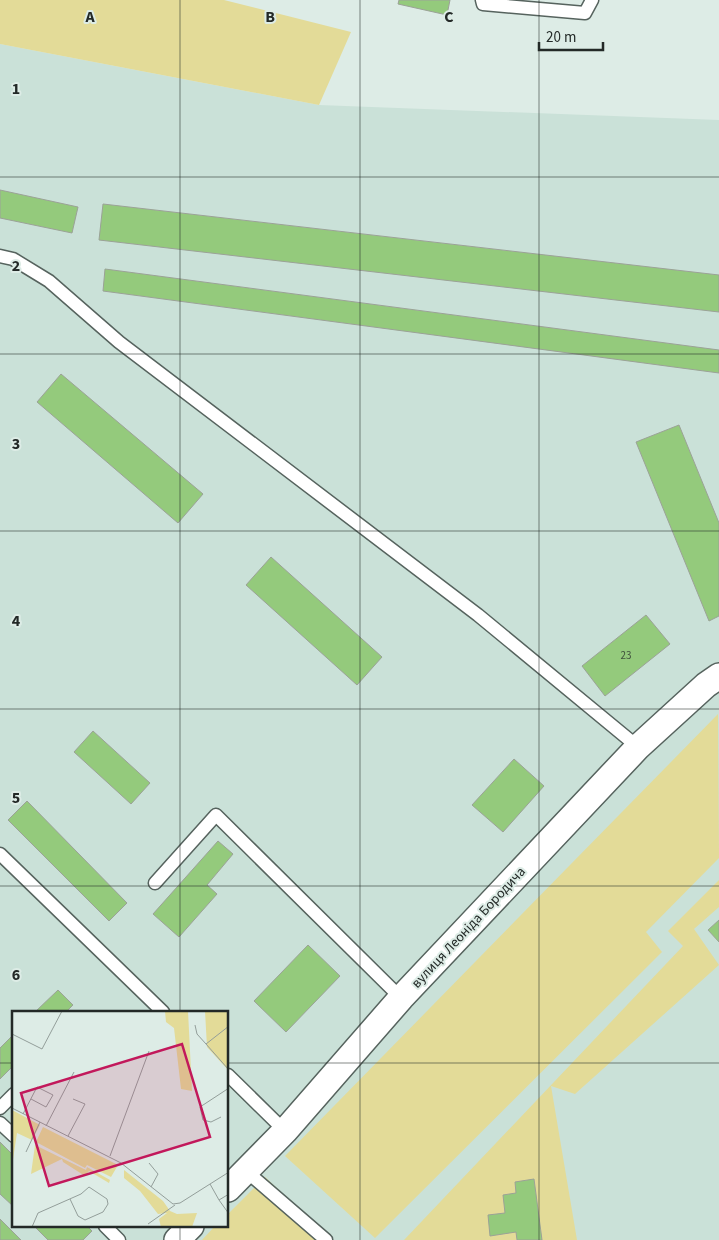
<svg xmlns="http://www.w3.org/2000/svg" width="719" height="1240" viewBox="0 0 719 1240" font-family="'Source Sans 3',sans-serif">
  <rect width="100%" height="100%" fill="#ddece6"/>
  <!-- built -->
  <path fill="#cae1d8" d="M0 44 319 105 719 120V1240H182L194 1226H228V1012H14V1226H191L177 1240H0Z"/>
  <!-- green -->
  <path fill="#e3db98" d="M0 0H224L351 32 319 105 0 44Z
    M718 714 719 858 646 932 662 952 375 1238 285 1156Z
    M719 880V907L694 929 719 965 575 1094 551 1086 577 1240H404L683 946 668 931Z
    M265 1177 332 1240H202L215 1226H228V1214Z"/>
  <!-- building -->
  <path fill="#94ca7c" stroke="#9ba297" d="M399 0H450L447 15 398 4Z
    M0 190 78 207 72 233 0 218Z
    M103 204 719 275V312L99 240Z
    M105 269 719 350V373L103 291Z
    M61 374 203 494 178 523 37 402Z
    M679 425 719 523V616L709 621 636 442Z
    M271 557 382 657 357 685 246 585Z
    M646 615 670 644 605 696 582 666Z
    M93 731 150 783 131 804 74 752Z
    M514 759 544 786 503 832 472 805Z
    M27 801 127 903 109 921 8 820Z
    M218 841 233 854 207 885 217 894 179 937 153 914Z
    M719 920V942L708 930Z
    M308 945 340 976 286 1032 254 1001Z
    M58 990 73 1005 66 1012H35Z
    M14 1034V1065L0 1079V1048Z
    M0 1142 14 1156V1207L0 1194Z
    M534 1179 542 1240H517L516 1232 490 1236 488 1215 505 1213 503 1195 516 1193 515 1182Z
    M0 1219 21 1240H0Z
    M34 1226H87L92 1231 83 1240H48Z"/>
  <g fill="none" stroke-linecap="round" stroke-linejoin="round">
    <!-- service casing -->
    <g stroke="#56635e" stroke-width="15">
      <path id="service" d="M482 0 483 4 585 13 592 0
        M0 256 13 259 49 281 119 342 478 615 638 747
        M0 854 163 1012
        M155 883 216 815 401 998
        M228 1075 285 1131
        M0 1108 14 1094
        M0 1123 14 1136
        M246 1171 326 1240
        M105 1226 119 1240"/>
    </g>
    <!-- minor casing -->
    <g stroke="#56635e" stroke-width="28">
      <path id="minor" d="M228 1189 285 1131 401 998 638 747 706 685 719 676
        M177 1240 191 1226"/>
    </g>
    <!-- service -->
    <use href="#service" stroke="#fff" stroke-width="12"/>
    <!-- minor -->
    <use href="#minor" stroke="#fff" stroke-width="25"/>
  </g>
  <!-- grid -->
  <path fill="none" stroke="#232927" stroke-width="1" stroke-opacity="0.55" d="M180 0V1012M360 0V1240M539 0V1240M0 177H719M0 354H719M0 531H719M0 709H719M0 886H719M0 1063H14M228 1063H719M180 1226V1240"/>
  <g text-anchor="middle" stroke-width="4" stroke-linejoin="round" paint-order="stroke">
    <!-- number labels -->
    <g font-size="11" fill="#3f513c">
      <text x="626" y="659">23</text>
    </g>
    <!-- street labels -->
    <g font-size="14" fill="#232927" stroke="#ddece6">
      <text transform="translate(468 927) rotate(-47)" y="5">вулиця Леоніда Бородича</text>
    </g>
  </g>
  <!-- overview -->
  <g transform="translate(12 1011)">
    <rect width="216" height="216" fill="#ddece6"/>
    <path d="M153 0H176L180 80 169 78 162 17 154 11ZM193 0H216V59L195 36ZM0 99 28 114 20 129 5 122 0 155ZM31 116 106 154 99 166 75 154 73 157 24 131ZM23 134 74 159 75 156 98 169 97 172 77 160 73 165 51 151 50 148 19 163ZM112 159 151 190 158 200 165 203 185 202 180 216H149L147 208 155 202 146 203 128 180 112 167Z" fill="#e3db98"/>
    <path fill="none" stroke="#939e9a" stroke-width="1" d="M183 14 185 23 194 33M217 15 194 33 217 59M0 23 30 38 50 0M0 97 109 152 161 193 168 192 217 161M11 103 25 76 41 84 34 96 19 88M209 106 199 111 191 109 188 96 217 77M34 115 62 61M56 125 73 93 61 88M14 141 28 111M98 145 137 40M137 152 146 163 139 176M198 173 207 189 217 183M207 189 217 203M136 213 163 194M20 216 26 202 69 183 77 176 95 188 96 193 91 201 73 209 66 205 58 188"/>
    <path fill="#c2185b" fill-opacity="0.15" stroke="#c2185b" stroke-width="2.5" d="M170 33 198 126 37 175 9 82Z"/>
    <rect width="216" height="216" fill="none" stroke="#232927" stroke-width="2.5"/>
  </g>
  <g font-size="16" text-anchor="middle" font-weight="bold" fill="#232927" stroke="#ddece6" stroke-width="4" stroke-linejoin="round" paint-order="stroke">
    <text x="90" y="22">A</text>
    <text x="270" y="22">B</text>
    <text x="449" y="22">C</text>
    <text x="16" y="94">1</text>
    <text x="16" y="271">2</text>
    <text x="16" y="449">3</text>
    <text x="16" y="626">4</text>
    <text x="16" y="803">5</text>
    <text x="16" y="980">6</text>
  </g>
  <!-- scale -->
  <path d="M539 42v8h64v-8" fill="none" stroke="#232927" stroke-width="2.5"/>
  <text x="546" y="42" font-size="15" fill="#232927" stroke="#ddece6" stroke-width="4" paint-order="stroke">20 m</text>
</svg>
